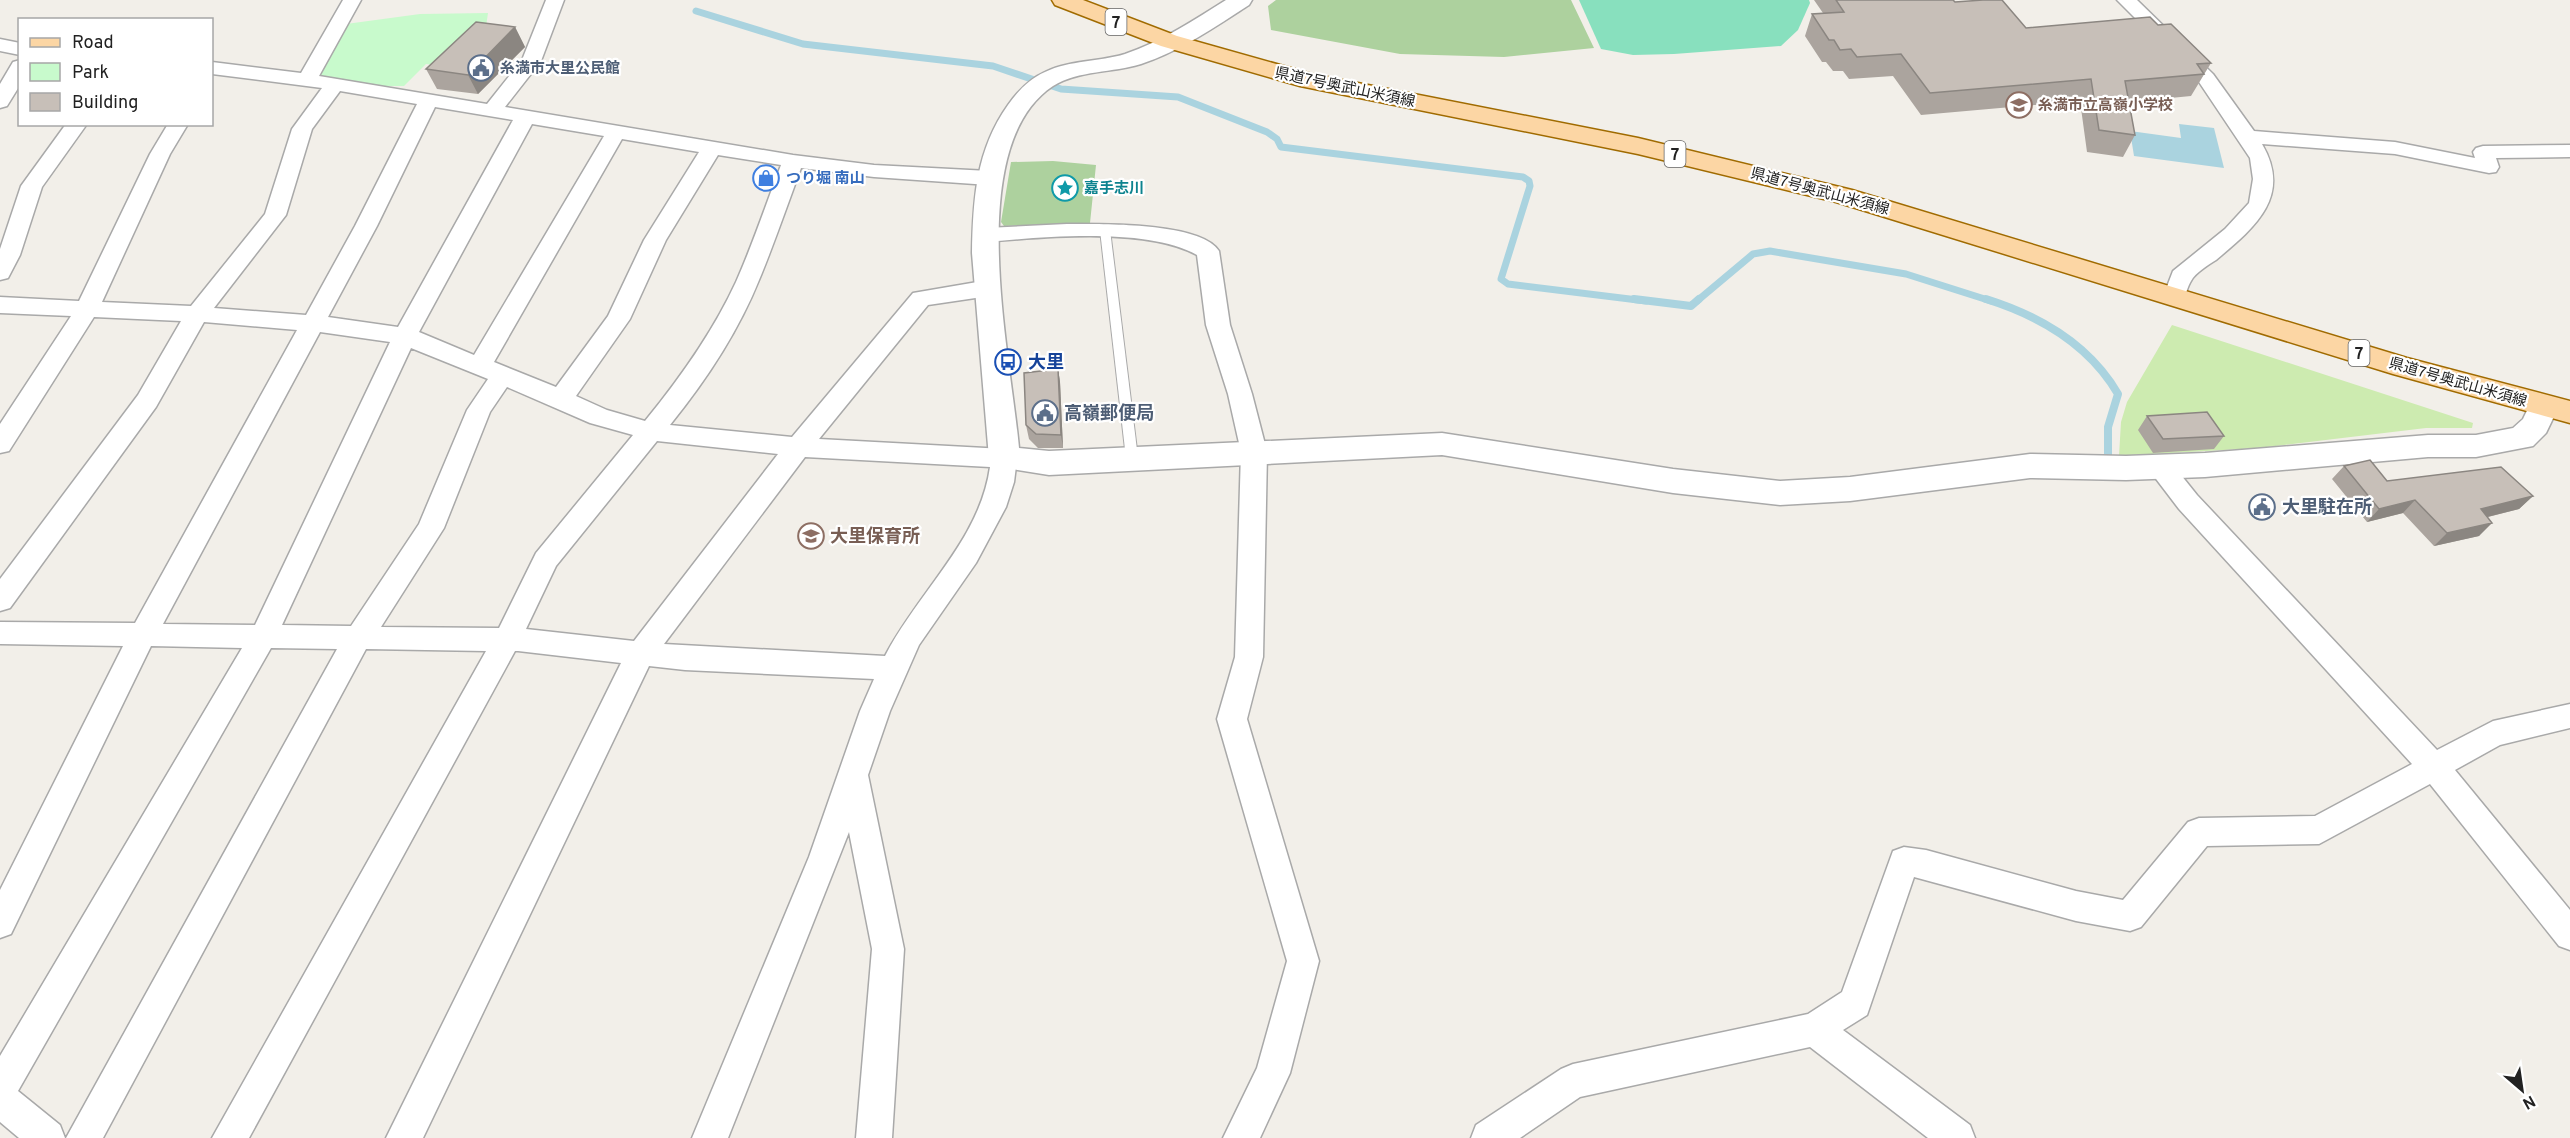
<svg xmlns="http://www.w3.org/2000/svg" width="2570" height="1138" viewBox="0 0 2570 1138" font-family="Overpass,'Noto Sans JP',sans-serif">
  <rect width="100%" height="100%" fill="#f2efe9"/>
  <!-- grass -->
  <path fill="#cdebb0" d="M2172 325 2473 423 2472 428H2426L2259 448 2119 456 2121 422 2127 402Z"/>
  <!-- forest -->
  <path fill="#add19e" d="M1276 0H1571L1594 48 1504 57 1400 54 1271 30 1268 6Z
    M1053 161 1096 165 1090 223 1004 226 1001 222 1011 162Z"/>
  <!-- park -->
  <path fill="#c8facc" d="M488 13 484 40 434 65 426 64 404 86H382L317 75 346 24 420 14Z"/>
  <!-- pitch -->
  <path fill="#88e0be" d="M1579 0H1809L1810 3 1798 30 1781 46 1674 54 1633 55 1601 49Z"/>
  <!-- water -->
  <path fill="#aad3df" d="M2179 124 2214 128 2224 168 2134 156 2130 131 2181 138Z"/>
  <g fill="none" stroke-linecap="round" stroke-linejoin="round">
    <!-- stream-far1 -->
    <path stroke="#aad3df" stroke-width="7" d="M696 11 803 44 993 66 1061 89 1178 97 1267 132 1277 139 1281 147 1523 177 1529 181 1530 186 1501 279 1508 284 1646 301
      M1697 301 1753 254 1770 251 1906 274 1991 301"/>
    <!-- stream -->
    <path stroke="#aad3df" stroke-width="8" d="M1634 299 1691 306 1699 299
      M1986 299C2040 316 2089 344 2118 394L2108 427V456"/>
    <!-- service casing -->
    <g stroke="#a9a9a9" stroke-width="2">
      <path id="service" d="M1105 227 1110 230 1138 458 1132 463 1126 458 1100 230Z"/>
    </g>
    <!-- minor casing -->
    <g stroke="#a9a9a9" stroke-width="3">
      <path id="minor" d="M343 0H361L319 76 487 104 522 60 546 0H564L541 61 505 107 793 155 874 165 989 171 996 173 1000 178 996 183 989 185 874 177 801 168C787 206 774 244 759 280 738 332 705 382 670 425L792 437 913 293 989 280 997 283 1000 288 997 293 989 296 928 305 819 439 1004 449 1013 451 1017 458 1014 482 1006 507 976 563 919 645 890 711 868 775 904 949 892 1138H856L872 949 849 832 728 1138H692L809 857 860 711 874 679 685 670 649 666 423 1138H386L621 663 518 651H515L249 1138H212L486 651 366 649 103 1138H66L337 649 271 648 18 1091 60 1125 65 1138H19L0 1122V1056L242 648 151 646 11 934 0 938V890L123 646 0 644V622L135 623 297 330 204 322 156 407 10 608 0 611V579L138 395 181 321 94 317 9 451 0 453V424L71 316 0 313V297L79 301 150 154 168 124H188L170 154 102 302 191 306 265 214 292 129 322 88 212 74V62L301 73ZM340 91 417 104 355 226 306 315 214 308 286 215 312 129ZM435 107 513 120 398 327 328 317 377 226ZM532 124 604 136 474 355 419 332ZM622 139 699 152 644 240 608 316 556 387 494 362ZM718 155 781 165C766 204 753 244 736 282 713 332 680 378 645 421L607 410 576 396 630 319 666 240ZM320 332 390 342 255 625 163 624ZM411 348 488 379 467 410 419 524 351 626 282 625ZM507 387 590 423 633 435 536 553 499 628 381 627 444 528 490 412ZM657 441 778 454 634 641 526 629 556 566ZM805 457 990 467C980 540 918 592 885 656L664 644Z
        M2117 0H2137L2213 74 2254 131 2395 142 2475 158 2473 152 2476 148 2483 146 2570 145V157L2496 158 2499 167 2496 172 2489 173 2395 154 2262 144C2293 197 2254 228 2216 260 2208 265 2195 273 2191 281 2187 287 2186 296 2182 302L2174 305 2166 302 2163 297 2173 271 2225 229 2249 203 2253 179 2250 158 2199 82Z
        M0 39 20 43V55L0 51Z
        M20 60V85L7 106 0 108V84L13 62Z
        M66 124H87L42 187 20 255 8 278 0 280V249L21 186Z
        M1067 224C1100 224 1201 222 1219 251L1230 325 1252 394 1267 452 1263 657 1247 719 1319 961 1290 1073 1260 1138H1223L1257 1068 1287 961 1217 719 1235 657 1241 452 1228 394 1206 325 1197 255C1147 227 1043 237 986 242L978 240 975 235 978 230 986 228Z
        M2160 458 2169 460 2197 495 2437 750 2493 721 2570 704V728L2500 745 2455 770 2570 910V950L2559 946 2430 784 2319 844 2207 846 2141 927 2130 931 2076 921 1914 877 1867 1015 1843 1030 1970 1125 1975 1138H1928L1810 1047 1580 1097 1520 1138H1471L1476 1125 1561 1069 1573 1064 1808 1014 1842 992 1893 851 1904 847 1926 850 2076 891 2123 900 2188 822 2199 818 2315 816 2412 764 2179 509 2147 467 2151 460Z"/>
    </g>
    <!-- tertiary casing -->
    <g stroke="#a9a9a9" stroke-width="3">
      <path id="tertiary" d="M1226 0H1252L1249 5C1215 27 1180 51 1141 64 1113 73 1079 70 1053 86 962 146 1011 356 1019 448L1049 451 1442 433 1673 469 1780 481 1850 477 2030 454 2126 456 2205 453 2428 435H2476L2513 428 2523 419 2533 398 2544 395 2555 398 2559 406 2546 433 2533 446 2476 457H2428L2205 477 2126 480 2030 478 1850 501 1780 505 1673 493 1442 455 1049 475 993 466 989 458 972 253C973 199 976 150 1008 105 1018 91 1029 79 1045 72 1070 60 1099 62 1125 54 1161 42 1194 20 1226 0Z"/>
    </g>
    <!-- primary casing -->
    <g stroke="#a06b00" stroke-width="3">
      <path id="primary" d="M1052 0H1083L1177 36 1312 74 1638 138 1852 190 2407 358 2570 401V423L2393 374 1836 202 1638 154 1300 86 1161 46 1055 5Z"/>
    </g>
    <!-- service -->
    <use href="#service" fill="#fff" fill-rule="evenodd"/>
    <!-- minor -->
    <use href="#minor" fill="#fff" fill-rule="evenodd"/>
    <!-- tertiary -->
    <use href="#tertiary" fill="#fff" fill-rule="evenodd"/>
    <!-- primary -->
    <use href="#primary" fill="#fcd6a4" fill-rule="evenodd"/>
  </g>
  <!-- wall -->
  <path fill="#aba49e" d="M1814 0H1953L1955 2 2026 28 2158 25 2211 63 2191 96 2129 102 2135 135 2123 157 2087 152 2080 101 1921 115 1893 76 1849 79 1843 71H1833L1826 62H1822L1805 36 1812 14 1823 13Z
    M515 27 525 47 478 94 437 89 426 69Z
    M1058 369 1060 382 1063 448H1038L1029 439 1026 425Z
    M2147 416 2224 436 2214 449 2153 453 2138 430Z
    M2344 466 2387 481 2533 496 2519 509 2488 517 2479 536 2434 546 2403 513 2367 522 2332 479Z"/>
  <!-- shaded-wall -->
  <path fill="#8b8681" d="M515 27 525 47 478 94 468 75Z
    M1058 369 1060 382 1063 448 1061 435Z
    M2533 496 2519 509 2467 522 2481 509Z
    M2415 500 2403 513 2367 522 2379 509Z
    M2492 523 2479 536 2434 546 2447 533Z"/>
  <!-- building -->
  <path fill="#c7bfb8" stroke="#8b8681" stroke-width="1.5" d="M1836 0H1953L1955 2 1983 0H2002L2026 28 2150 17 2158 25 2171 24 2211 63 2197 64 2204 74 2125 81 2135 135 2099 130 2091 79 1930 93 1901 54 1857 57 1851 49 1840 50 1834 40H1829L1812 14 1844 12Z
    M476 22 515 27 468 75 426 69Z
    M1058 369 1061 435 1036 434 1026 425 1024 373Z
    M2207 412 2224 436 2163 439 2147 416Z
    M2370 460 2387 481 2501 467 2533 496 2481 509 2492 523 2447 533 2415 500 2379 509 2344 466Z"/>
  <!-- icons -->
  <defs>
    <g id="civic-ring" transform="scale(1.35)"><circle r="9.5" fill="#fff" stroke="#5c6f8a" stroke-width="1.5"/><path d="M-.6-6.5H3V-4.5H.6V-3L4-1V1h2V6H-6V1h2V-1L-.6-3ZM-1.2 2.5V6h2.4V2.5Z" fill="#5c6f8a"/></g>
    <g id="school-ring" transform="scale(1.35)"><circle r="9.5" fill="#fff" stroke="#8d6e63" stroke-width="1.5"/><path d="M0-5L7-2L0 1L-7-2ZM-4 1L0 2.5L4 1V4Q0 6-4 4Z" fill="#8d6e63"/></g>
    <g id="shop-ring" transform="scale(1.35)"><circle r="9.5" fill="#fff" stroke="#3f7fe0" stroke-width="1.5"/><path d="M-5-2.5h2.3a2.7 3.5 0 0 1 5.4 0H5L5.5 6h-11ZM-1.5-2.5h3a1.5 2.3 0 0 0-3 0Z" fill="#3f7fe0"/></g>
    <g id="sight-ring" transform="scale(1.35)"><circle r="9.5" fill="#fff" stroke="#0f9aa8" stroke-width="1.5"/><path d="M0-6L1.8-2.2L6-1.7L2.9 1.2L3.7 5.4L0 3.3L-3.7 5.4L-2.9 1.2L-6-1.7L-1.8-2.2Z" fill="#0f9aa8"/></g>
    <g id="bus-ring" transform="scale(1.35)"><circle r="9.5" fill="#fff" stroke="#1a4fb4" stroke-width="1.5"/><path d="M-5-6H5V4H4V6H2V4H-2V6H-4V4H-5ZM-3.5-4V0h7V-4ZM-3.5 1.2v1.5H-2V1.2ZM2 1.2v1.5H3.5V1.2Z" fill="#1a4fb4"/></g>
  </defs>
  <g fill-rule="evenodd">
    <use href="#civic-ring" x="481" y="68"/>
    <use href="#school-ring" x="2019" y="105"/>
    <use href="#shop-ring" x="766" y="178"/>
    <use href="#sight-ring" x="1065" y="188"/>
    <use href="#bus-ring" x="1008" y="362"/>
    <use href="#civic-ring" x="1045" y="413"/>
    <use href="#civic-ring" x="2262" y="507"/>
    <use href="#school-ring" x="811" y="536"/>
  </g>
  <g text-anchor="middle" stroke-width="4.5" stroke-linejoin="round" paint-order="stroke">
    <!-- far-service labels -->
    <g font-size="15" font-weight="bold" fill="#4e5e75" stroke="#fff" text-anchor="start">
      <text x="500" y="73">糸満市大里公民館</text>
    </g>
    <!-- far-street labels -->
    <g font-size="15" fill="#222" stroke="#fff">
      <text transform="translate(1345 87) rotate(12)" y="5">県道7号奥武山米須線</text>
      <text transform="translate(1820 191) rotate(15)" y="5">県道7号奥武山米須線</text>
      <text transform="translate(2458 382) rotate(16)" y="5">県道7号奥武山米須線</text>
    </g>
    <!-- far-education labels -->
    <g font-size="15" font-weight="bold" fill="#785e54" stroke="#fff" text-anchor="start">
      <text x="2038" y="110">糸満市立高嶺小学校</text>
    </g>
    <!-- far-shop labels -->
    <g font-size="15" font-weight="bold" fill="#366cbe" stroke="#fff" text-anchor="start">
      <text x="786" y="183">つり堀 南山</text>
    </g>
    <!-- far-culture labels -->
    <g font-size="15" font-weight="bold" fill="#0d838f" stroke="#fff" text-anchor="start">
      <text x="1084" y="193">嘉手志川</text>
    </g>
    <!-- shield labels -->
    <g fill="#fff" stroke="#646464" stroke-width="1.5">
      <rect x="1105.5" y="9" width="21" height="26" rx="4.5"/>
      <rect x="1664.5" y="141" width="21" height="26" rx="4.5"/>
      <rect x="2348.5" y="340" width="21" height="26" rx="4.5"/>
    </g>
    <g font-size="16" font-weight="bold" fill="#222">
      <text x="1116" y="28">7</text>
      <text x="1675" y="160">7</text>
      <text x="2359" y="359">7</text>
    </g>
    <!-- transit labels -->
    <g font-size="18" font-weight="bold" fill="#164399" stroke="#fff" text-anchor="start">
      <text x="1028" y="368">大里</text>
    </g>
    <!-- service labels -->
    <g font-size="18" font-weight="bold" fill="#4e5e75" stroke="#fff" text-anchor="start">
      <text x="1064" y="419">高嶺郵便局</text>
      <text x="2282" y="513">大里駐在所</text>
    </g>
    <!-- education labels -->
    <g font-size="18" font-weight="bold" fill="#785e54" stroke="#fff" text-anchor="start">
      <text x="830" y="542">大里保育所</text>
    </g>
  </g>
  <!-- legend -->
  <rect x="18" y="18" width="195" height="108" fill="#ffffff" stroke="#a7a7a7" stroke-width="1.5"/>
  <rect x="30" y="38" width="30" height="9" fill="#fcd6a4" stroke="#a7a7a7" stroke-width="1.5"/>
  <text x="72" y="48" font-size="18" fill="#222222">Road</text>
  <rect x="30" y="63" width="30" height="18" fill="#c8facc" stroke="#a7a7a7" stroke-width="1.5"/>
  <text x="72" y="78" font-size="18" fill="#222222">Park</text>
  <rect x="30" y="93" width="30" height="18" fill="#c7bfb8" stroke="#a7a7a7" stroke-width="1.5"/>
  <text x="72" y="108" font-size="18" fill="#222222">Building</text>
  <!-- north arrow -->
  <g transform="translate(2522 1090) rotate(151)" stroke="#ffffff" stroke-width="4.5" paint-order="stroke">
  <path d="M0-4.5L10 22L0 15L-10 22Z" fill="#222222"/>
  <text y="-9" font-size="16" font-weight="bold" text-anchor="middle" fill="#222222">N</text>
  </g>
</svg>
